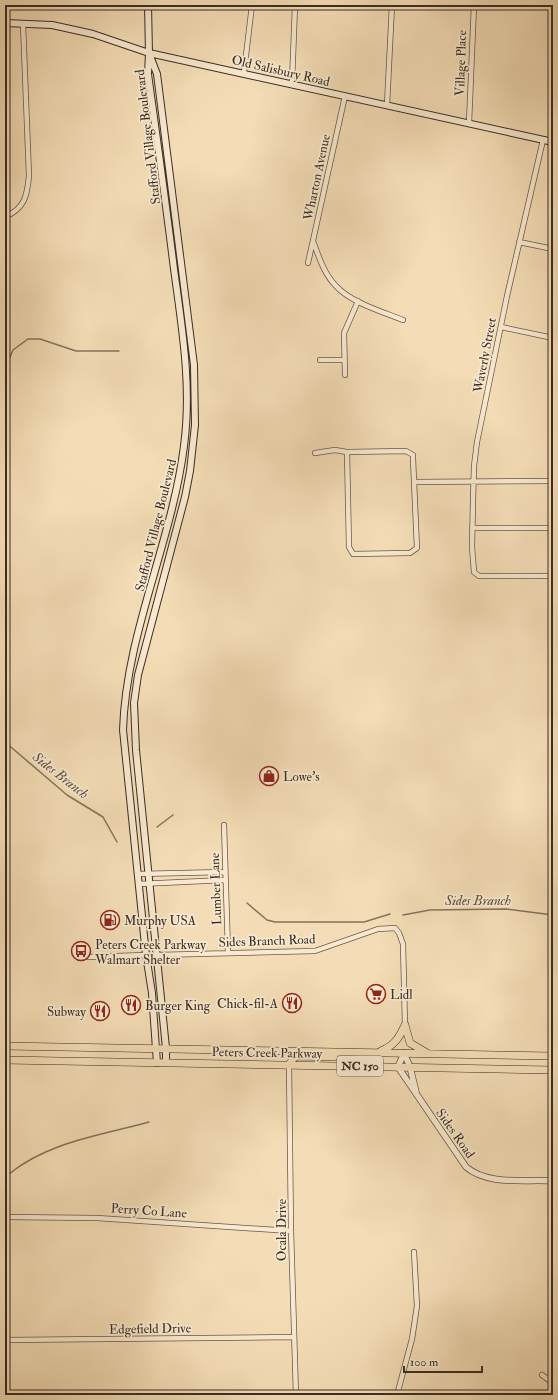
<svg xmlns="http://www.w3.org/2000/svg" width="558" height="1400" viewBox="0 0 558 1400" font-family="'IM FELL Double Pica',serif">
  <rect width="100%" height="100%" fill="#f4ddb6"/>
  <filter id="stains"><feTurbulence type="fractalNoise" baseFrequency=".005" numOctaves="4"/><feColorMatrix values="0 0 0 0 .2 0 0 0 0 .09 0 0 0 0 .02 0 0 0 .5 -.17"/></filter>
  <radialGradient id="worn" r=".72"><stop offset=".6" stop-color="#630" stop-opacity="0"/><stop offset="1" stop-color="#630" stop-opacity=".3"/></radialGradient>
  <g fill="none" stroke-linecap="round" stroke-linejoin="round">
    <!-- stream -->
    <path stroke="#83735d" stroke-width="1.5" d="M5 369 13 350 28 339H40L76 351H119
      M5 742 67 795 103 817 117 842
      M157 827 173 815
      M247 903 267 920 275 922H364L390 914
      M403 915 430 910 506 909 553 915
      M9 1174C48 1142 101 1135 149 1122"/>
    <!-- minor casing -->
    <g stroke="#685948" stroke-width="6">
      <path id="minor" d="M244 72 252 5
        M292 83 295 5
        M387 105 392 5
        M469 123 474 5
        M543 140 507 296 477 442 474 466 473 501 472 547 474 572 479 576H553
        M5 217C25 208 27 196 29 176L23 24
        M313 241C319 257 324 274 336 286 350 302 383 312 403 320
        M519 242 553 249
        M308 263 345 96
        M501 327 553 338
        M320 360H344
        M345 375 344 333 358 301
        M406 451 413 455V459L417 548 410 553 353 554 349 547 347 452Z
        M315 453 335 450 347 452
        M414 482 553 481
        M472 528H553
        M224 825 228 952
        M138 874 225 872
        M139 884 225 880
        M157 955 315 951 378 929 395 928 399 933 403 944 405 1025
        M86 957 146 955
        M289 1065 291 1231 296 1395
        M5 1217 97 1218 291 1231
        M5 1249 6 1355
        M6 1340 294 1337
        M542 1375 553 1383
        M397 1395 412 1339 417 1306 414 1252"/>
    </g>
    <!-- tertiary casing -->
    <g stroke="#685948" stroke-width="7">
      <path id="tertiary" d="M404 1053 398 1067 466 1167C489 1186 525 1179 553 1181
        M404 1053 410 1067 416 1092"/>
    </g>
    <!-- secondary casing -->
    <g stroke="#392d23" stroke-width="8">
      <path id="secondary" d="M148 5 149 53 148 74C157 139 166 204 174 269 182 328 192 386 184 446 172 542 126 633 123 730L146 955 152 993 157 1063
        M5 23 52 25 93 34 149 53 553 142
        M150 56 157 74 194 365 195 425 190 471 185 497 138 675 134 703 136 750 166 1048V1063"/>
    </g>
    <!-- primary casing -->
    <g stroke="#392d23" stroke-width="8">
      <path id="primary" d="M405 1025 410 1043 427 1053
        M5 1046 553 1056
        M381 1051C395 1045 399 1038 405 1025
        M5 1060 553 1070
        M289 1065 293 1059 297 1056 334 1057"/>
    </g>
    <!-- minor -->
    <use href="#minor" stroke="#f8e9d0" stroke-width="4.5"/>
    <!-- tertiary -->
    <use href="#tertiary" stroke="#f8e9d0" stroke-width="5.5"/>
    <!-- secondary -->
    <use href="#secondary" stroke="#f8e9d0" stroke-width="6"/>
    <!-- primary -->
    <use href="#primary" stroke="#f4ddb6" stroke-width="7"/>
  </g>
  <!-- icons -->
  <defs>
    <g id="shop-ring" transform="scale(1)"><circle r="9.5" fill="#f8e9d0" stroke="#8f2418" stroke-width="1.5"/><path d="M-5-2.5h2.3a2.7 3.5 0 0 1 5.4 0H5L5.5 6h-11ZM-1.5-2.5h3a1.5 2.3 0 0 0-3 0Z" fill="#8f2418"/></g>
    <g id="fuel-ring" transform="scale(1)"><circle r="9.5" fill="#f8e9d0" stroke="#8f2418" stroke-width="1.5"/><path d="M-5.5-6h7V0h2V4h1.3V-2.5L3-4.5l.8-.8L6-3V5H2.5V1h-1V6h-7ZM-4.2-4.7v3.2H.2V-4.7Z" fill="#8f2418"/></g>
    <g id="bus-ring" transform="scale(1)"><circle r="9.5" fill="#f8e9d0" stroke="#8f2418" stroke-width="1.5"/><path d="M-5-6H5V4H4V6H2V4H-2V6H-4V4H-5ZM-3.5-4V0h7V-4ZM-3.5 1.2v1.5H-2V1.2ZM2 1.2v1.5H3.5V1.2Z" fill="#8f2418"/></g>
    <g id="supermarket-ring" transform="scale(1)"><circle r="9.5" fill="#f8e9d0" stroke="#8f2418" stroke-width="1.5"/><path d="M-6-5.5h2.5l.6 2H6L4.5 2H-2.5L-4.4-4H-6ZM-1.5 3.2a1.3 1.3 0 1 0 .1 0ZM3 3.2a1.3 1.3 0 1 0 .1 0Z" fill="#8f2418"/></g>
    <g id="restaurant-ring" transform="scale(1)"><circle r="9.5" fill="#f8e9d0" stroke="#8f2418" stroke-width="1.5"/><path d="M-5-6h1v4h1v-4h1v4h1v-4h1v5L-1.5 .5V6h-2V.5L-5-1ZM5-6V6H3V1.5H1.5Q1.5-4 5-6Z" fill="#8f2418"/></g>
  </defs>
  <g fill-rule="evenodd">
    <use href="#shop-ring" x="269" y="776"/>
    <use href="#fuel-ring" x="110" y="920"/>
    <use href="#bus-ring" x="81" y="951"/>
    <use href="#supermarket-ring" x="376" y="994"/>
    <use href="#restaurant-ring" x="292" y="1003"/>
    <use href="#restaurant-ring" x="131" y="1005"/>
    <use href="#restaurant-ring" x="100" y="1011"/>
  </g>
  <g text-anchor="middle" stroke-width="3.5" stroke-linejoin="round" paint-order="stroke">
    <!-- shield labels -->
    <rect fill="#f8e9d0" stroke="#726557" stroke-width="1" x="337" y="1056" width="46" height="20" rx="3"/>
    <g font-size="12" font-weight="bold" fill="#392d23">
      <text x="360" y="1070">NC 150</text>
    </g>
    <!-- street labels -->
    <g font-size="13" fill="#392d23" stroke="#f8e9d0">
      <text transform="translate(460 63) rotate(-88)" y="5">Village Place</text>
      <text transform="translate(281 70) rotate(13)" y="5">Old Salisbury Road</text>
      <text transform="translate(147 137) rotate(-97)" y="5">Stafford Village Boulevard</text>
      <text transform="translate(316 177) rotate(-78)" y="5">Wharton Avenue</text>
      <text transform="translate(484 355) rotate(-79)" y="5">Waverly Street</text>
      <text transform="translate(155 525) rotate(-76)" y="5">Stafford Village Boulevard</text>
      <text transform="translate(215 889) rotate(-92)" y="5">Lumber Lane</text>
      <text transform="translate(267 940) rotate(-2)" y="5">Sides Branch Road</text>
      <text transform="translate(267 1052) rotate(1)" y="5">Peters Creek Parkway</text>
      <text transform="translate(456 1133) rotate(55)" y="5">Sides Road</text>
      <text transform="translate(149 1210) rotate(4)" y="5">Perry Co Lane</text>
      <text transform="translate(281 1230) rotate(-90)" y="5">Ocala Drive</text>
      <text transform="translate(150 1328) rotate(-1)" y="5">Edgefield Drive</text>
    </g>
    <!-- poi labels -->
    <g font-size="13" fill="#392d23" stroke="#f8e9d0" text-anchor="start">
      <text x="283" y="781">Lowe's</text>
      <text x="124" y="925">Murphy USA</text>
      <text x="95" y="949">Peters Creek Parkway<tspan x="95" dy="15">Walmart Shelter</tspan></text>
      <text x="390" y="999">Lidl</text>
      <text x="278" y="1008" text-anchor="end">Chick-fil-A</text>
      <text x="145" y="1010">Burger King</text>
      <text x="86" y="1016" text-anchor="end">Subway</text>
    </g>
    <!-- water labels -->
    <g font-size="14" font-style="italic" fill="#5e5040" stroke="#f8e9d0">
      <text transform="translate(61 775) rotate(38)" y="5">Sides Branch</text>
      <text x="478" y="905">Sides Branch</text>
    </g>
  </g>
  <!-- margin -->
  <rect width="558" height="1400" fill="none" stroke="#f4ddb6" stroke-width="20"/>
  <rect x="6" y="6" width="546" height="1388" fill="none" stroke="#392d23" stroke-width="2"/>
  <rect x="10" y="10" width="538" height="1380" fill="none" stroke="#392d23"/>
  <!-- scale -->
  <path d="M404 1366v6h78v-6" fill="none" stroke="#392d23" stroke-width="2"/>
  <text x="410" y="1366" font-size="12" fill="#392d23" stroke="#f8e9d0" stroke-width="3" paint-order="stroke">100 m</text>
  <rect width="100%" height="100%" filter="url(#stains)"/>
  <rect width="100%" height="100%" fill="url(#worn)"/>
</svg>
